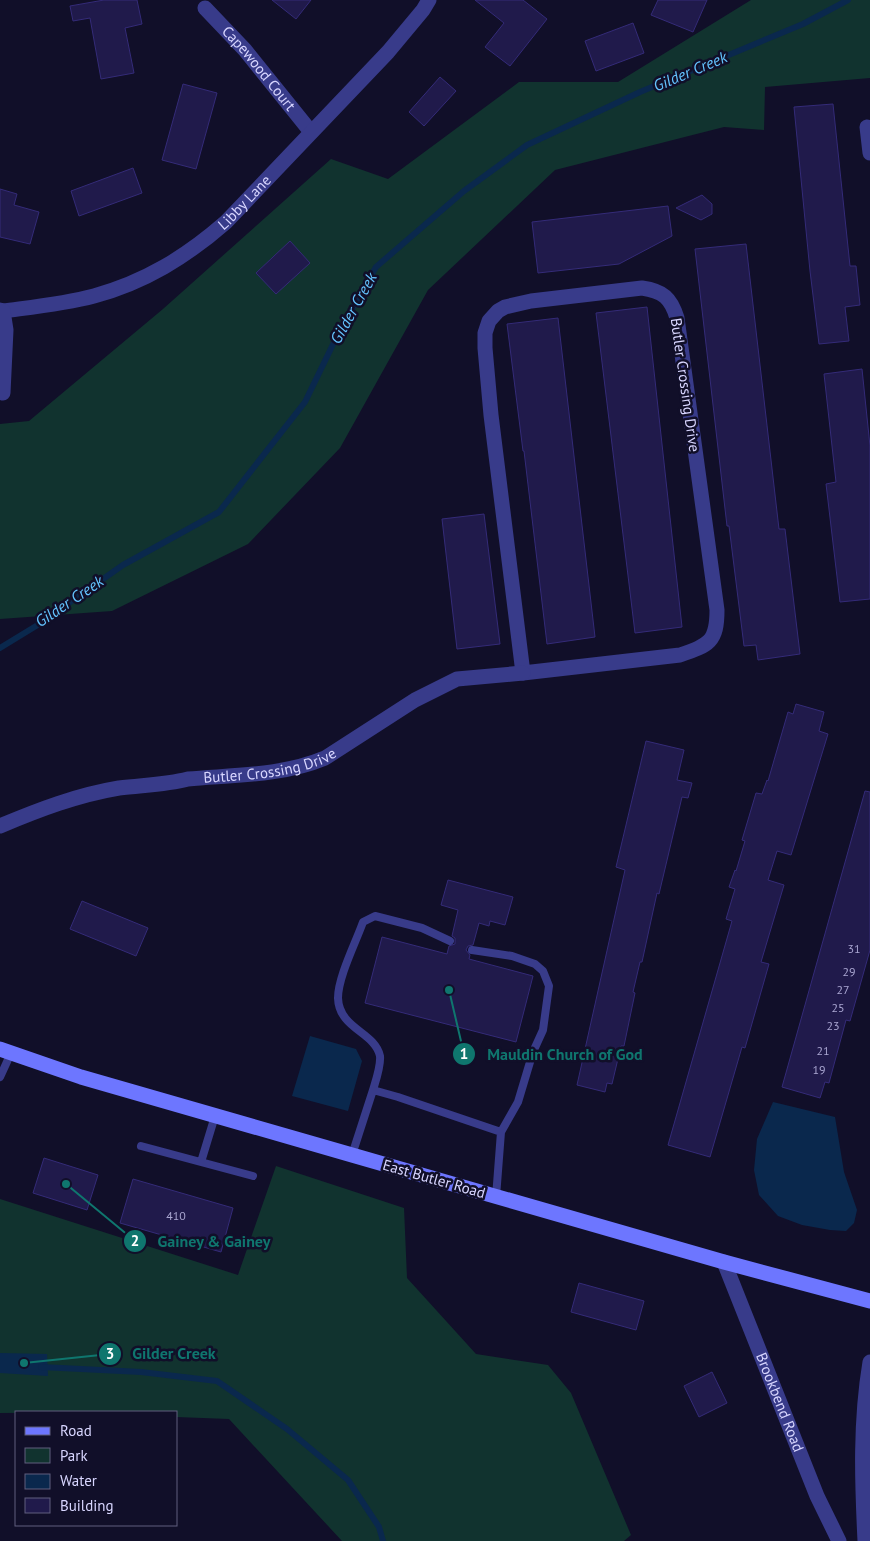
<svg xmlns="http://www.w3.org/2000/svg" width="870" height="1541" viewBox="0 0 870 1541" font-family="'PT Sans',sans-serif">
  <rect width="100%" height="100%" fill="#110f29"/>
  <!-- green -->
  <path fill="#11332f" d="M751 0H870V78L765 87 764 130 724 127 555 170 428 290 340 448 248 544 112 611 0 619V424L29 421 163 309 331 159 388 179 519 82H618Z
    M276 1166 404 1208 407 1278 476 1354 548 1365 571 1393 631 1535 624 1541H342L229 1419 176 1417V1412L0 1413V1199L238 1275Z"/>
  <!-- water -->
  <path fill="#0a284d" d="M310 1036 356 1049 362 1061 348 1111 292 1096Z
    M773 1102 835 1117 844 1172 857 1210 854 1223 846 1231 830 1230 802 1225 778 1216 759 1195 754 1170 757 1139Z
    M0 1353 47 1354 48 1376 0 1373Z"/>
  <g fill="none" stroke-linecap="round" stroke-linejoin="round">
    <!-- stream -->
    <path stroke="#0a284d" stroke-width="6" d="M0 648 36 626 123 565 219 512 305 402 339 332 376 267 464 191 527 145 640 92 803 24 848 0
      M41 1367 141 1372 217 1381 287 1429 348 1480 379 1527 383 1541"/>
  </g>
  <!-- building -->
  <path fill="#201a4b" stroke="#342b78" d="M104 0H137L142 24 125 28 134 73 101 79 90 18 73 21 70 6Z
    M272 0H311L296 19Z
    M475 0H523L547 19 510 66 485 47 504 23Z
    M658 0H707L693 32 651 15Z
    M633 23 644 53 596 71 585 41Z
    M440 77 456 91 424 126 409 112Z
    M183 84 217 93 196 169 162 160Z
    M833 104 850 266H856L860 305 845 307 849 341 819 344 810 271 794 107Z
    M133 168 142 193 79 216 71 191Z
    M0 189 17 194 14 205 39 212 30 244 0 237Z
    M702 195 712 204V214L701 220 676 208Z
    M668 206 672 236 619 264 538 273 532 222Z
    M290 241 310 263 276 294 256 273Z
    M746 244 779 529H785L800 654 758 660 756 645 744 646 729 526H727L695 249Z
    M647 307 682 627 635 633 596 313Z
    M558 318 595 637 547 644 524 451H523L507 324Z
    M862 369 870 446V599L840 602 826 484 836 482 824 374Z
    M484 514 500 644 457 649 442 519Z
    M796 704 824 712 819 731 828 734 791 855 777 851 768 880 784 885 761 962 769 964 745 1048 742 1047 710 1157 668 1145 732 921 726 919 735 889 729 887 735 870 736 871 745 841 742 840 756 793 762 794 767 780 768 781 788 712 793 714Z
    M646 741 684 750 677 780 692 783 688 798 682 797 659 894 657 893 642 962H640L633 992 635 993 624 1046H621L612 1084 607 1083 605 1092 577 1085 625 870 616 867Z
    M865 791 870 792V950L850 1021 846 1020 829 1083 825 1082 820 1098 782 1087Z
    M448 880 513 897 505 925 490 921 489 926 479 923 473 945 468 946 466 950 470 955 469 959 533 976 516 1042 365 1003 382 937 447 954 449 946 455 944V938L452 936 458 910 441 905Z
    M82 901 148 928 136 956 70 929Z
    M44 1158 98 1175 87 1210 33 1193Z
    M133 1179 233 1208 221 1252 120 1223Z
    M579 1283 644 1301 636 1330 571 1312Z
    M712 1372 727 1403 699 1417 684 1386Z"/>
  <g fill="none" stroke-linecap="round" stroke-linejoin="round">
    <!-- lane -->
    <path stroke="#383b8a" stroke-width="8" d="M472 950 512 956 535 964 543 971 549 986 543 1030 533 1052 518 1102 501 1132
      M0 1077 11 1053
      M373 1090C376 1080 381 1066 380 1056 375 1032 339 1029 338 998 338 977 356 942 363 922L375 916 422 928 450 941
      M141 1146 253 1176
      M352 1155 373 1090 398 1097 501 1132 496 1197
      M201 1162 215 1116"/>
    <!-- street -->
    <g stroke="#383b8a" stroke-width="15">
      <path id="s1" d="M205 8 245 50 311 132"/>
      <path d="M867 127 870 153"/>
      <path d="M642 288C663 291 671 298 677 318L717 610C717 642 709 645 680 655L523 673 491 415 485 348V333L489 321 498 311 505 307 531 301Z"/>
      <path id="s2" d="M0 310 3 311C33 307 64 304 94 296 145 282 186 257 226 222L388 52 423 10 429 0"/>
      <path d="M3 393 6 330 3 311"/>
      <path id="s3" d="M0 826C38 810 77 795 119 788 142 785 165 785 188 779 233 775 282 776 325 758L415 700 457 679 523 673"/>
      <path id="s4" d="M724 1262 817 1496 839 1541"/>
      <path d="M865 1541C862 1481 860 1422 870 1362"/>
    </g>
    <!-- secondary -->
    <path stroke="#6d76ff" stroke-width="15" d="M0 1049 81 1077 352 1155 724 1262 870 1301"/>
  </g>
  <g text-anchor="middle" stroke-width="5" stroke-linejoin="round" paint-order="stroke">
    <!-- number labels -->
    <g font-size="12" fill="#aaa7d2">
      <text x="854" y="953">31</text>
      <text x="849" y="976">29</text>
      <text x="843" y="994">27</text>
      <text x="838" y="1012">25</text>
      <text x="833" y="1030">23</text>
      <text x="823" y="1055">21</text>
      <text x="819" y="1074">19</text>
      <text x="176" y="1220">410</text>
    </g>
    <!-- street labels -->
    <g font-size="15" fill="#d8d6ff" stroke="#110f29">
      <text dy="5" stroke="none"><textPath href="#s1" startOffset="81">Capewood Court</textPath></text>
      <text dy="5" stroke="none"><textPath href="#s2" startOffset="275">Libby Lane</textPath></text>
      <text transform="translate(685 385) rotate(82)" y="5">Butler Crossing Drive</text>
      <text dy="5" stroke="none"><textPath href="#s3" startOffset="278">Butler Crossing Drive</textPath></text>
      <text transform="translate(434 1179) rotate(16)" y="5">East Butler Road</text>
      <text dy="5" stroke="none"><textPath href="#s4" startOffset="151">Brookbend Road</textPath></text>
    </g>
    <!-- water labels -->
    <g font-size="16" font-style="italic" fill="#64c4ff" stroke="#110f29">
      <text transform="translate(690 71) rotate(-23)" y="6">Gilder Creek</text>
      <text transform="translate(353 308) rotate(-61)" y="6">Gilder Creek</text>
      <text transform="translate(69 601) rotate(-34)" y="6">Gilder Creek</text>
    </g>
  </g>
  <!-- callouts -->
  <path fill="none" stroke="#0f766e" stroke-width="2" d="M449 990L464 1054M66 1184L135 1241M24 1363L110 1354"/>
  <g fill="#0f766e" stroke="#110f29" stroke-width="2">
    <circle cx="449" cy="990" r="5"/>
    <circle cx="66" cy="1184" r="5"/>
    <circle cx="24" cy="1363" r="5"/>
    <circle cx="464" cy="1054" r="12"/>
    <circle cx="135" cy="1241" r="12"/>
    <circle cx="110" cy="1354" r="12"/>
  </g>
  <g font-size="15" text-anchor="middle" font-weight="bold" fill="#fff">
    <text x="464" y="1059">1</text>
    <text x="135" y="1246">2</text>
    <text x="110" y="1359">3</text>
  </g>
  <g font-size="16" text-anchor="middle" font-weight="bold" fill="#0f766e" stroke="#110f29" stroke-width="5" stroke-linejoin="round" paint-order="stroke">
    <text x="565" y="1060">Mauldin Church of God</text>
    <text x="214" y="1247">Gainey &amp; Gainey</text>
    <text x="174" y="1359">Gilder Creek</text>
  </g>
  <!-- legend -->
  <rect x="15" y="1411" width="162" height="115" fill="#110f29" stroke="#615f7f"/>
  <rect x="25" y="1427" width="25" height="8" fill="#6d76ff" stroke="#615f7f"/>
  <text x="60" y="1436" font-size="15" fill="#d8d6ff">Road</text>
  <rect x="25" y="1448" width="25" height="15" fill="#11332f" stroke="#615f7f"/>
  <text x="60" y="1461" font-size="15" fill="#d8d6ff">Park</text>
  <rect x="25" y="1474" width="25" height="15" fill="#0a284d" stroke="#615f7f"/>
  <text x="60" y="1486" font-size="15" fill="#d8d6ff">Water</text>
  <rect x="25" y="1498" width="25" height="15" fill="#201a4b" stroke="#615f7f"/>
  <text x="60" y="1511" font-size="15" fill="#d8d6ff">Building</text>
</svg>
